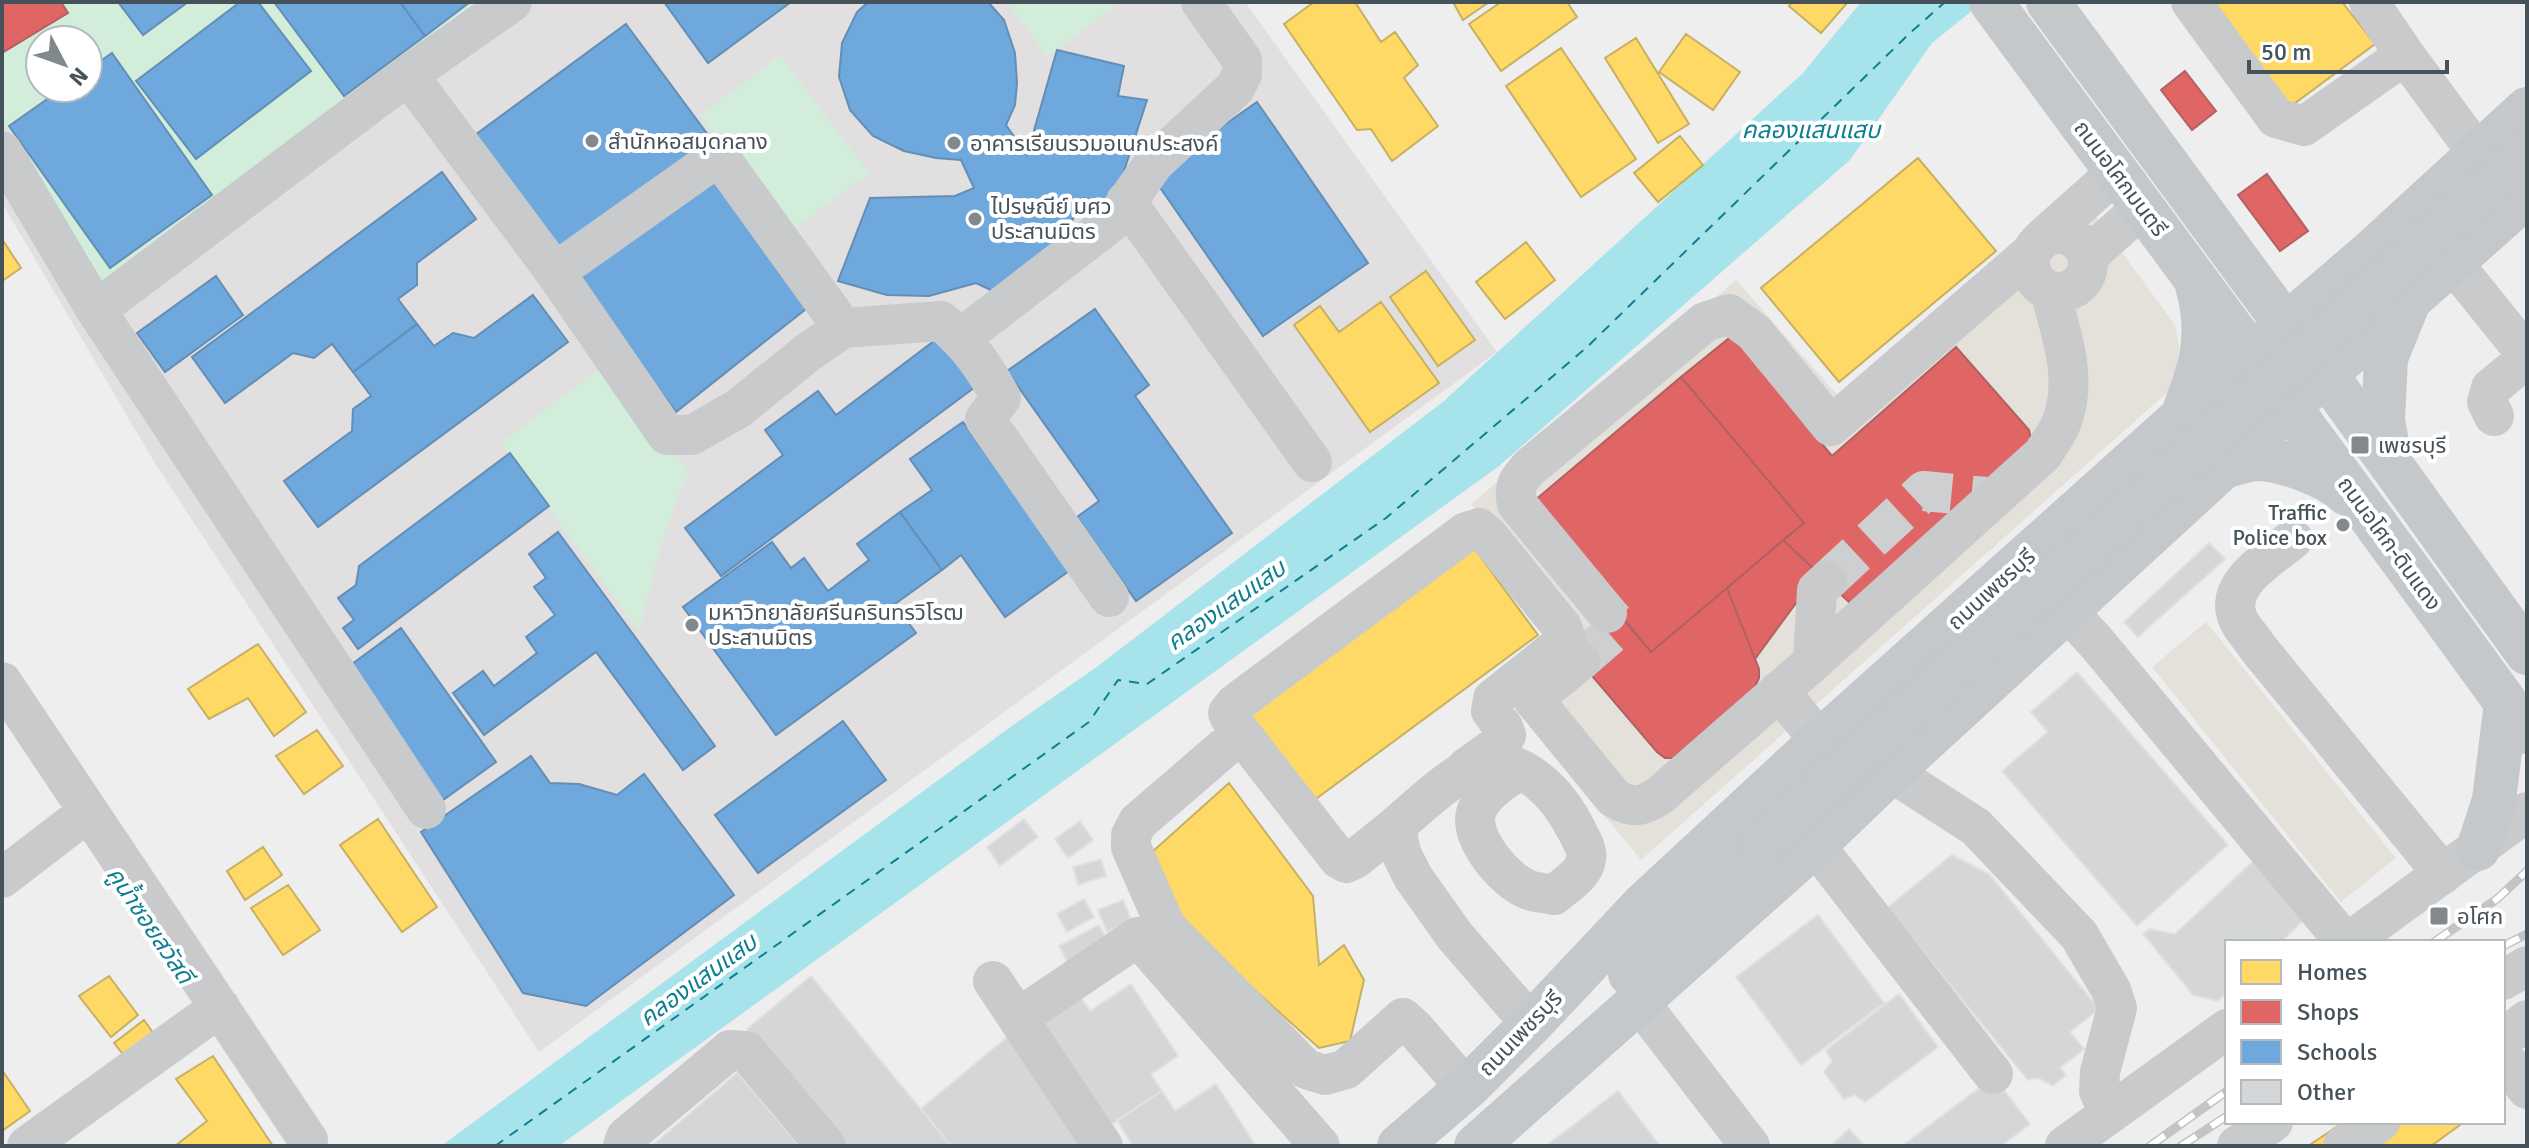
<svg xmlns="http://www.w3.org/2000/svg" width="2529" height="1148" viewBox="0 0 2529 1148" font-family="Signika,'Noto Sans Thai',sans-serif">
  <rect width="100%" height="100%" fill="#efeeee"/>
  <!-- commercial -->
  <path fill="#e4e1db" d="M2080 195 2175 325 2179 346 2176 371 2169 391 1641 860 1506 696 1572 628 1471 504 1736 280 1842 400Z
    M2206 622 2396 858 2341 902 2152 667Z"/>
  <!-- education -->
  <path fill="#e1dfe0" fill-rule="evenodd" d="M2 2H1245L1497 352 539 1052 153 460 2 203ZM40 40H88V88H40Z"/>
  <!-- green -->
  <path fill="#d2eeda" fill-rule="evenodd" d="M2 2H493L103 282 2 120ZM40 40H88V88H40Z
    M1007 2H1121L1048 57Z
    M780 55 869 173 789 233 700 116Z
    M606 364 689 473C664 523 652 577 639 631L501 443Z"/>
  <!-- water -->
  <path fill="#a7e3eb" d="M1861 2H1983L1932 43 1850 160 1499 466 559 1146H441L1009 728 1098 666 1444 401 1803 73Z"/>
  <!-- homes -->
  <path fill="#ffd966" stroke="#c8b062" stroke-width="2" d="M1314 2H1355L1381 42 1395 32 1418 65 1404 78 1438 126 1392 161 1371 129 1357 130 1284 24Z
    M1453 2H1489L1463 20Z
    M1501 2H1567L1577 17 1501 71 1469 24Z
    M1792 2H1848L1821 33 1789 6Z
    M2201 2H2342L2375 44 2283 112Z
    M1686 34 1740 72 1713 110 1659 72Z
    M1636 38 1689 124 1658 143 1605 58Z
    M1561 48 1636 159 1581 197 1506 86Z
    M1680 136 1703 165 1658 202 1634 173Z
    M1918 158 1996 251 1839 382 1761 288Z
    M2 239 21 268 2 281Z
    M1526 242 1555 280 1505 319 1476 282Z
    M1426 271 1475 340 1438 366 1390 297Z
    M1381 302 1439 383 1370 432 1294 325 1320 306 1339 332Z
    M1474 548 1538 635 1313 801 1249 714Z
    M258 644 306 712 274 736 248 698 209 719 188 689Z
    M317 730 343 766 304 794 276 756Z
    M1229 783 1313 896 1319 965 1344 945 1364 980 1350 1041 1319 1048 1187 929 1151 853Z
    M378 819 437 907 402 932 340 845Z
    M263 847 282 875 245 900 227 871Z
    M288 885 320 930 283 955 251 908Z
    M109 976 138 1015 111 1037 79 996Z
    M144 1020 159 1041 130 1063 114 1043Z
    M213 1056 273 1146H175L207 1121 176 1079Z
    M2 1070 30 1111 2 1131Z
    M2344 1122H2464L2431 1146H2308Z"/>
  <!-- shops -->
  <path fill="#e06666" stroke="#b26062" stroke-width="2" d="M2 2H61L68 13 2 53Z
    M2185 71 2216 111 2192 130 2161 90Z
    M2267 174 2308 231 2280 251 2238 195Z
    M1733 335 1832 456 1956 347 2029 430 2032 443 1852 605 1783 540 1804 523 1681 377Z
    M1681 377 1804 523 1651 652 1528 506Z
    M1783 540 1818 573 1755 659 1727 588Z
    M1727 588 1759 669V678L1754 689 1673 758H1665L1657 752 1581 663 1583 635 1614 607 1651 652Z"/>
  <!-- schools -->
  <path fill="#6fa8dc" stroke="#638eb5" stroke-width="2" d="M118 2H188L143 35Z
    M240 2H258L311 71 196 159 136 81Z
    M274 2H400L425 36 344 96Z
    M400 2H470L425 36Z
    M664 2H791L708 63Z
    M868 2H988L1004 20 1015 53 1017 83 1015 105 1006 125 1027 155 1057 50 1124 66 1118 96 1147 100 1113 205 1084 198 1059 246 995 292 976 283 929 296 887 295 838 281 870 198 955 196 974 188 961 160 936 158 904 151 873 136 850 110 839 77 842 43 857 12Z
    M626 24 714 143 557 257 471 138Z
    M112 53 212 195 110 268 9 126 63 88H88V70Z
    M1257 102 1368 263 1263 336 1152 176Z
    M442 172 476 219 417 263V285L398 299 417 324 353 372 332 344 314 358 293 353 225 403 192 357Z
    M712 175 811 305 676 412 573 278Z
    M216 276 243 315 165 372 137 333Z
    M533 295 568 342 318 527 284 481 352 431 353 409 371 396 353 372 417 324 434 346 453 333 474 338Z
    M1095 309 1149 385 1135 396 1232 533 1136 601 1077 517 1099 501 1007 371Z
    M938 338 975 387 721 576 685 528 783 455 765 430 818 391 836 415Z
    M963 422 1069 571 1005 617 961 555 942 570 900 512 932 490 910 459Z
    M510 453 549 506 358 649 343 628 354 620 338 598 356 585 359 566Z
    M900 512 942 570 895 604 916 633 776 735 683 607 772 542 791 568 804 558 828 591 869 560 857 544Z
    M558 532 715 746 683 770 596 652 484 735 453 693 483 671 494 686 537 653 526 637 555 615 534 587 546 578 529 554Z
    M401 628 496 762 443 800 348 667Z
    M843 721 886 780 758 873 715 815Z
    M531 756 550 783 579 784 617 795 644 774 734 895 586 1006 523 993 421 832Z"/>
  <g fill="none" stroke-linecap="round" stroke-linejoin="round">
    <!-- ferry -->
    <path stroke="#0e7f8f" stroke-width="2" stroke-dasharray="10 8" stroke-linecap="butt" d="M495 1146 1089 722 1118 680 1147 684 1386 518 1586 348 1910 33 1945 2"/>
  </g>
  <!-- building -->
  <path fill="#d5d6d7" stroke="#e0e0e1" stroke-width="2" d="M2209 543 2225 559 2138 637 2124 622Z
    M2077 672 2228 845 2137 926 2002 771 2048 732 2031 712Z
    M1024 819 1038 837 1000 866 987 847Z
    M1080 821 1093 840 1068 858 1055 839Z
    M1952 855 1989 874 2099 1009 2070 1032 2084 1049 2060 1068 2066 1075 2053 1086 2038 1078 2028 1080 1887 908Z
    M2260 855 2313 911 2281 942H2227V992L2218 1001 2193 995 2143 934 2149 929 2175 934Z
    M1101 859 1106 876 1078 885 1073 867Z
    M1084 899 1094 917 1067 932 1057 914Z
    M1123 900 1132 922 1107 932 1098 910Z
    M1818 915 1884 1003 1801 1065 1736 977Z
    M1099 925 1111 947 1071 969 1059 946Z
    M811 976 951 1146H844L747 1029Z
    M1131 984 1178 1056 1151 1074 1162 1091 1103 1130 1032 1021 1077 991 1090 1011Z
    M1899 994 1938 1047 1865 1102 1855 1095 1844 1099 1824 1072 1832 1061 1826 1050Z
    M1012 1033 1082 1146H951L921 1109Z
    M737 1073 800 1146H652Z
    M1994 1077 2030 1124 2001 1146H1902Z
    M1216 1084 1256 1146H1133L1117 1120 1162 1091 1175 1111Z
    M1618 1091 1660 1146H1546Z
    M1849 1129 1865 1146H1831Z"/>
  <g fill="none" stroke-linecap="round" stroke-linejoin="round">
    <!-- minor-tunnel -->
    <path stroke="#cdcfd0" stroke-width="40" stroke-dasharray="40 20" stroke-linecap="butt" d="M1827 581 1924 491 1986 497
      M1580 661 1619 627 1607 613"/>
    <!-- minor -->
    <path stroke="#c8cacc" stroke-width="40" d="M2191 2 2276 118 2304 126 2405 55
      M2369 2 2405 55 2478 154
      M408 75 555 272 719 156 843 328 941 321C969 345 984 366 1001 398L985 419 1109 597
      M2 151 96 310 426 809
      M1126 201 1312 462
      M2030 263a29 29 0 1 1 58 0a29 29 0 1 1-58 0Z
      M2044 237 2117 172
      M2088 256 2143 207
      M2452 262 2527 355
      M555 272 667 435H692L739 408 807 353 843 328
      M96 310 408 75 512 2
      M961 338 1114 220 1154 163 1235 88 1242 74V60L1201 2
      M2494 416 2487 402 2491 388 2527 358
      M2293 539C2272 557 2225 583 2237 616 2240 627 2252 638 2258 648L2443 874
      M2067 611 2095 641 2345 942
      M1607 613 1517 504C1513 486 1518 480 1530 467L1705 322 1729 314 1754 332 1831 426 2032 252
      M1580 661 1533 699 1614 798C1633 809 1641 807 1659 796L1813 662 2043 454C2049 444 2058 432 2062 421 2078 377 2061 334 2050 291
      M1813 662 1817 590 1827 581
      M2 682 308 1140
      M1779 691 1820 741
      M1225 747 1138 822 1131 835V847L1166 927 1306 1069 1325 1075 1346 1069 1403 1018 1414 1028 1466 1088
      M1519 770C1503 781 1482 793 1476 813 1469 839 1506 882 1529 890 1537 893 1546 893 1554 895 1565 885 1584 875 1586 859 1588 849 1581 840 1577 831 1559 795 1523 754 1479 765 1455 771 1416 809 1396 826L1401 853 1413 877 1454 935 1531 1024
      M1891 772 1976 827 2079 935 2111 990 2117 1008 2100 1072 2099 1091 2108 1113
      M1396 826 1355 859 1346 863 1339 859 1233 723 1228 713 1235 704 1466 532 1479 528 1489 537 1562 627 1566 638 1557 648 1493 699 1491 711 1503 727 1506 735 1501 743 1466 768
      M1815 845 1993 1074
      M2 878 88 812
      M2349 942 2527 812
      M2503 980 2527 966
      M993 981 1103 1146
      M1640 1003 1750 1146
      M1018 1018 1138 937 1320 1146
      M2503 1039 2527 1020
      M2503 1056 2527 1089
      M27 1146 220 1007
      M623 1146 626 1137 730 1050 746 1051 826 1146
      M2065 1146 2227 1029
      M2237 1146 2273 1122
      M2343 1146 2380 1122"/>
    <!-- major -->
    <path stroke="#c4c8cb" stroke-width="44" d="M1991 2C2170 245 2350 487 2527 732
      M2048 2 2279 316 2327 376 2527 653
      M2182 416C2201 369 2211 335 2197 285
      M2390 460 2383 420 2386 358 2407 306
      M2226 466C2236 464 2248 459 2258 459 2284 460 2329 476 2347 494
      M2478 849 2494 800 2506 703
      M1630 974 1760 845
      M1399 1146 1471 1084 1531 1024 1642 906 1820 741 2250 356 2371 252 2527 109
      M1476 1146 1815 845 1891 772 2290 406 2527 196"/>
    <!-- rail casing -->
    <g stroke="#c3c4c6" stroke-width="9">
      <path id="rail" d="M2434 942 2497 899 2527 871
        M2503 946 2527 934
        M2150 1146 2227 1091
        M2181 1146 2227 1116"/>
    </g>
    <!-- rail -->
    <use href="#rail" stroke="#fff" stroke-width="6" stroke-dasharray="18" stroke-linecap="butt"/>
    <!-- major-bridge -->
    <path stroke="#c4c8cb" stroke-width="44" d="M1760 845 2527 150"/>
  </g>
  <!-- markers -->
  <g fill="#81898e" stroke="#fff" stroke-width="3">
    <circle cx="592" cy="141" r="8"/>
    <circle cx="954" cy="143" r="8"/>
    <circle cx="975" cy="219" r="8"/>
    <rect x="2350" y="435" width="20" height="20" rx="4"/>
    <circle cx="2343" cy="525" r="8"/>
    <circle cx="692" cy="625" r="8"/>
    <rect x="2429" y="906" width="20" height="20" rx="4"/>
  </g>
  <g text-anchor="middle" stroke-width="8" stroke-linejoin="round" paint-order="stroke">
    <!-- poi labels -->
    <g font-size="22" fill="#46525a" stroke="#fff" text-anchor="start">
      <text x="608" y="149">สำนักหอสมุดกลาง</text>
      <text x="970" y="151">อาคารเรียนรวมอเนกประสงค์</text>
      <text x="991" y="214">ไปรษณีย์ มศว<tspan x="991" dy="25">ประสานมิตร</tspan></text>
      <text x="2378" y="453">เพชรบุรี</text>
      <text x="2327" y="520" text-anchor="end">Traffic<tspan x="2327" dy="25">Police box</tspan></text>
      <text x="708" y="620">มหาวิทยาลัยศรีนครินทรวิโรฒ<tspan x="708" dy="25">ประสานมิตร</tspan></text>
      <text x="2457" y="924">อโศก</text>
    </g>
    <!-- street labels -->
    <g font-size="22" fill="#46525a" stroke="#fff">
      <text transform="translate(2121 178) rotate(53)" y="8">ถนนอโศกมนตรี</text>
      <text transform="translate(2390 543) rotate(54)" y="8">ถนนอโศก-ดินแดง</text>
      <text transform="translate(1991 589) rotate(-42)" y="8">ถนนเพชรบุรี</text>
      <text transform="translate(1520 1033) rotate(-46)" y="8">ถนนเพชรบุรี</text>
    </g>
    <!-- water labels -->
    <g font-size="24" font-style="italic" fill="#0e7f8f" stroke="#fff">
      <text x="1811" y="138">คลองแสนแสบ</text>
      <text transform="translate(1226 605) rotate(-35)" y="8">คลองแสนแสบ</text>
      <text transform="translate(150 925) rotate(56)" y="8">คูน้ำซอยสวัสดี</text>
      <text transform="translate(698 980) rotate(-36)" y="8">คลองแสนแสบ</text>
    </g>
  </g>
  <!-- border -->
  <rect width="2529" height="1148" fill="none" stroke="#46525a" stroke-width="8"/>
  <!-- legend -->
  <rect x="2225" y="940" width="280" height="184" fill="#ffffff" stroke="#b5babd" stroke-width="2"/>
  <rect x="2241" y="960" width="40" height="24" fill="#ffd966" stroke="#b5babd" stroke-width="2"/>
  <text x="2297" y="980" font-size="24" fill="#46525a">Homes</text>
  <rect x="2241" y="1000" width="40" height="24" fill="#e06666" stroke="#b5babd" stroke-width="2"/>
  <text x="2297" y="1020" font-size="24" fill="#46525a">Shops</text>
  <rect x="2241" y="1040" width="40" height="24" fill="#6fa8dc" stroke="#b5babd" stroke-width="2"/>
  <text x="2297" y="1060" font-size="24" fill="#46525a">Schools</text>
  <rect x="2241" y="1080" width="40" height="24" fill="#d5d6d7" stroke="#b5babd" stroke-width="2"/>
  <text x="2297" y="1100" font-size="24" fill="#46525a">Other</text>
  <!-- north arrow -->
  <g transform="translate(64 64) rotate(131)"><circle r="38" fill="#ffffff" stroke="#b5babd" stroke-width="2"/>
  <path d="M0-6L14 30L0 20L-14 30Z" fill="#81898e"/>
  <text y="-12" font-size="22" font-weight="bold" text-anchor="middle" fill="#46525a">N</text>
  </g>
  <!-- scale -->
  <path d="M2249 60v12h198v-12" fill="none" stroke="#46525a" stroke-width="4"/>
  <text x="2261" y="60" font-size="24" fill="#46525a" stroke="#ffffff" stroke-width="6" paint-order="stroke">50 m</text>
</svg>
